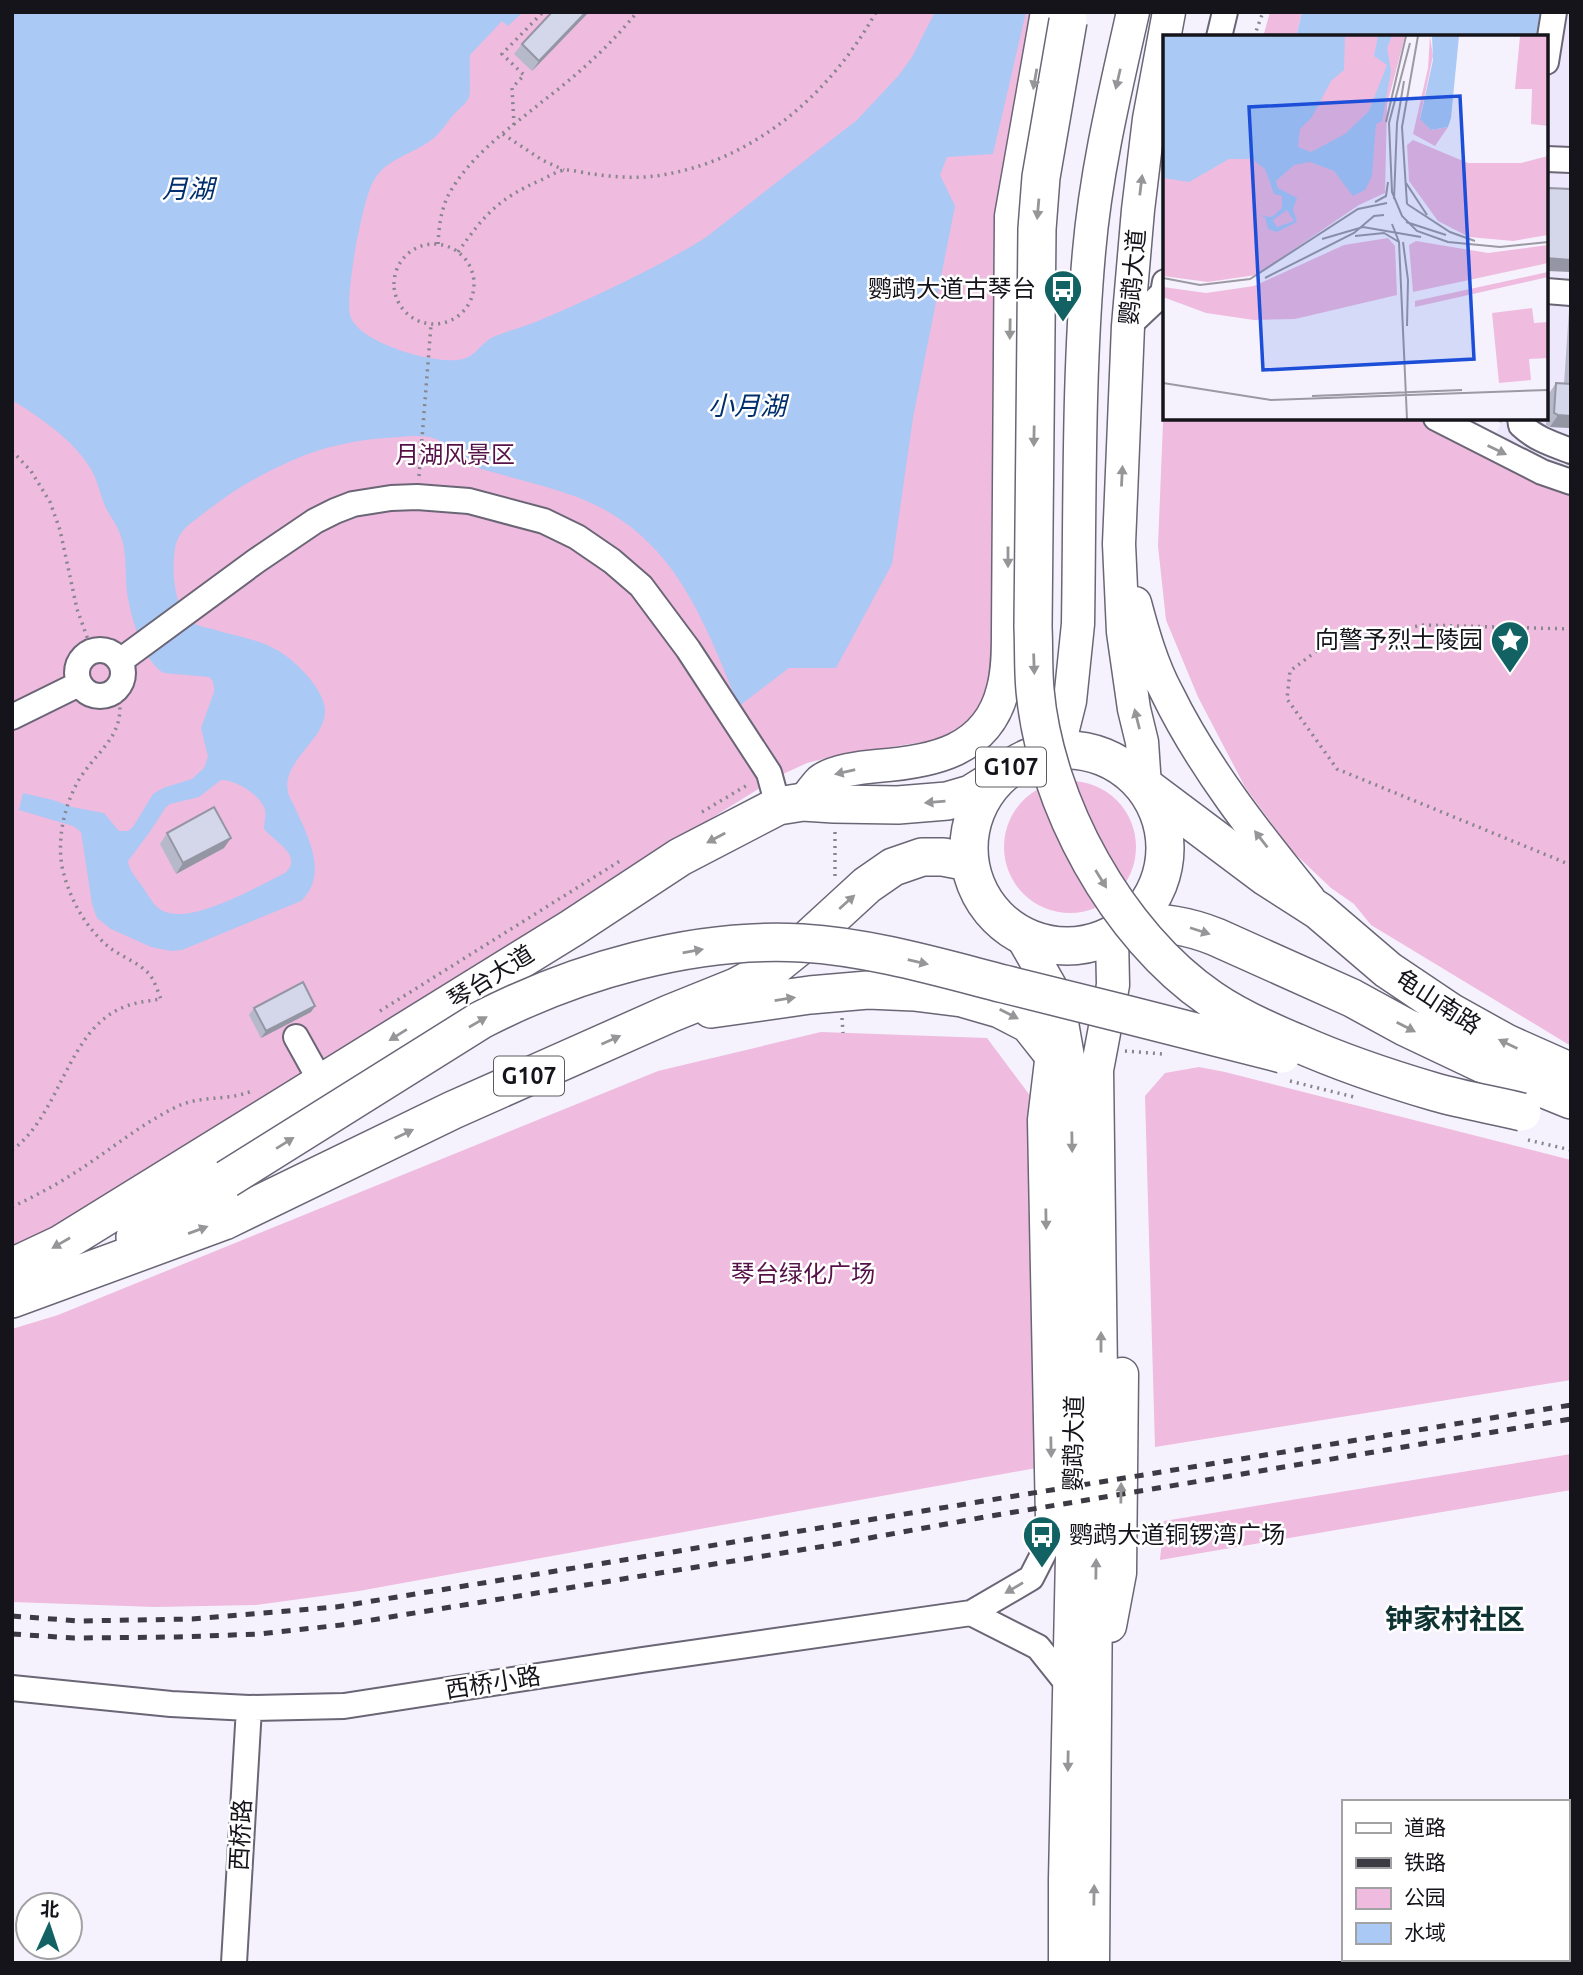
<svg xmlns="http://www.w3.org/2000/svg" width="1583" height="1975" viewBox="0 0 1583 1975" font-family="Ubuntu,'Noto Sans SC',sans-serif">
  <rect width="100%" height="100%" fill="#f5f2fe"/>
  <!-- built -->
  <path fill="#eee8fd" d="M1541 12H1571V465L1548 461 1495 435 1501 423 1492 418H1546V37H1538Z"/>
  <!-- green -->
  <path fill="#efbbdf" d="M12 12H1040L1000 637 987 696 967 726 950 735 929 741 835 756 807 763 781 775 43 1234 12 1247Z
    M1270 12H1302L1296 37H1263Z
    M1165 373V418H1417L1456 441 1544 484 1571 494V1046L1371 925 1354 904 1331 888 1292 851 1245 787 1198 697 1166 620 1158 546Z
    M1004 847a66 66 0 1 1 132 0a66 66 0 1 1-132 0Z
    M821 1032 987 1038 1034 1101 1036 1468 359 1591 256 1605 155 1607 12 1602V1329L58 1315 658 1071Z
    M1199 1067 1225 1072 1571 1160V1380L1155 1447 1145 1096 1165 1073Z
    M1571 1454V1490L1160 1560 1164 1521Z"/>
  <!-- water -->
  <path fill="#abc9f5" fill-rule="evenodd" d="M12 12H523L508 26 502 21 470 55C469 64 471 89 469 97 467 103 459 109 455 113 448 121 442 131 434 138 413 155 384 158 372 184 362 204 345 295 350 315 357 343 438 366 463 359 476 356 482 342 493 337 507 331 523 327 538 321 594 297 653 270 705 238L857 120 899 75 912 57 935 12H1026L993 154 947 157 940 175 955 206 913 418 892 564 836 668H789L739 706C703 619 674 534 577 497 553 488 528 482 503 475 494 472 483 470 475 467 460 460 450 445 436 439 426 435 411 436 400 437 342 440 305 451 253 480 234 490 217 503 200 516 194 521 186 526 182 532 178 537 176 543 175 548 172 569 173 607 191 622 198 627 211 628 219 631 236 636 255 639 271 647 289 655 312 677 321 696 341 734 280 756 288 792 289 797 293 803 295 808 308 836 329 875 301 901L182 950 171 951 151 947 111 929 97 918 92 904 81 832 73 826 19 810 23 793 53 800 72 807 104 813 119 831H128L133 827 153 794 163 788 192 779 204 768 208 757 201 728 214 692C214 685 214 681 209 677L164 673C145 664 131 618 128 598 124 577 128 553 120 534 117 524 109 515 105 506 100 494 98 482 92 471 75 441 41 418 12 400ZM221 780C236 780 257 793 264 807 267 814 264 822 264 829 275 842 304 856 285 873 258 886 189 927 161 910 154 906 149 896 144 889 138 880 129 871 128 861L149 833 166 807 170 804 199 797Z
    M1302 12H1541L1538 37H1296Z"/>
  <g fill="none" stroke-linecap="round" stroke-linejoin="round">
    <!-- minor casing -->
    <g stroke="#6a6676" stroke-width="28">
      <path id="minor" d="M1219 37 1225 12
        M1546 62 1554 12
        M1546 159 1571 160
        M1546 291 1571 293
        M1128 326 1163 293 1165 282
        M1436 418 1542 472 1571 482
        M1520 418 1521 425C1536 439 1552 444 1571 451
        M77 673a23 23 0 1 1 46 0a23 23 0 1 1-46 0Z
        M120 661 256 561 315 521 335 511 353 504 391 498 417 497 469 501 544 521 577 537 612 561 641 586 688 649 769 773 778 806
        M12 717 79 684
        M296 1037 321 1082
        M1053 1535 1031 1578 971 1613 1038 1647 1066 1682
        M12 1688 171 1704 249 1708 344 1706 642 1660 971 1613
        M234 1963 249 1708"/>
    </g>
    <!-- major casing -->
    <g stroke="#6a6676" stroke-width="35">
      <path id="major" d="M1135 603C1143 633 1152 665 1167 693 1203 767 1257 835 1309 899
        M1040 753 1063 729 1070 701 1078 624C1080 500 1078 376 1089 252 1096 171 1115 92 1133 12
        M1145 786 1142 742 1134 709 1123 632 1119 544 1128 326 1138 210 1149 119 1169 12
        M803 802C809 795 814 787 820 781 832 771 862 767 877 766 931 762 988 752 1003 689 1008 671 1008 650 1008 631L1011 216 1047 12
        M1021 935 1058 1000 1071 1074 1076 1371 1065 1880V1963
        M1052 1053 1044 1120 1052 1520
        M1110 1626 1120 1573 1122 1374
        M1093 1963 1096 1588 1101 1375 1097 1070 1113 985 1112 936"/>
    </g>
    <!-- highway casing -->
    <g stroke="#6a6676" stroke-width="40">
      <path id="highway" d="M969 848a98 98 0 1 1 196 0a98 98 0 1 1-196 0Z
        M1146 787 1266 877 1319 911 1388 970 1452 1013 1506 1043 1571 1072
        M1133 922C1165 923 1186 925 1216 937L1352 998 1405 1027 1483 1064 1571 1100
        M711 1009 810 995 868 990 914 992 962 998 1000 1009 1029 1024 1052 1053 1071 1074
        M135 1237 227 1179
        M12 1267 61 1244 572 928 680 857 778 806 803 802 834 804 898 805 947 801 971 794 998 777
        M12 1299 224 1221 453 1110 669 1014 736 987 775 966 806 941 867 885 893 867 922 857H943L969 862V865"/>
    </g>
    <!-- path -->
    <path stroke="#87858e" stroke-width="3.5" stroke-dasharray="2 5" stroke-linecap="butt" d="M1254 37 1263 12
      M514 125 512 88 524 75 502 54 543 12
      M503 134 542 160 564 170
      M394 284a40 40 0 1 1 80 0a40 40 0 1 1-80 0Z
      M438 244C439 226 441 208 450 192 472 154 510 128 543 101 577 75 610 46 637 12
      M458 252C485 214 498 199 541 180 548 177 558 170 566 170 574 170 584 173 592 174 615 177 639 179 662 175 755 160 831 93 876 12
      M12 451 31 471 50 502 60 530 77 609 92 651
      M419 476 431 325
      M1571 629 1424 625 1330 641 1290 671 1287 699 1337 769 1571 865
      M702 812 749 784
      M835 832V877
      M380 1011 623 859
      M842 1018 843 1033
      M1125 1051 1163 1054
      M1290 1081 1354 1097
      M1528 1140 1571 1150
      M12 1150C61 1115 67 1029 124 1007 136 1002 149 1001 161 999 158 992 155 982 150 975 140 963 122 957 110 948 86 928 71 902 63 871 56 842 64 804 80 778 101 746 129 733 117 689
      M12 1207C35 1196 58 1184 79 1170 110 1150 140 1125 174 1108 201 1094 225 1102 252 1091"/>
    <!-- minor -->
    <use href="#minor" stroke="#fff" stroke-width="24"/>
    <!-- major -->
    <use href="#major" stroke="#fff" stroke-width="32"/>
    <!-- highway -->
    <use href="#highway" stroke="#fff" stroke-width="37"/>
    <!-- rail -->
    <path stroke="#3c3a42" stroke-width="5" stroke-dasharray="9 9" stroke-linecap="butt" d="M12 1616 79 1621 192 1619 336 1607 1571 1405
      M12 1634 74 1638 177 1637 260 1634 341 1625 825 1546 985 1517 1571 1419"/>
    <!-- highway-bridge casing -->
    <g stroke="#6a6676" stroke-width="40" stroke-linecap="butt">
      <path id="highway-bridge" d="M1068 21 1041 177 1037 229 1033 627C1034 648 1033 669 1035 690 1045 803 1117 935 1211 999 1237 1017 1266 1030 1295 1042 1340 1062 1387 1078 1435 1092 1463 1100 1493 1105 1522 1112
        M227 1179 481 1020C576 971 694 937 802 943 870 947 938 967 1004 984 1097 1007 1189 1030 1282 1054"/>
    </g>
    <!-- highway-bridge -->
    <use href="#highway-bridge" stroke="#fff" stroke-width="37"/>
  </g>
  <!-- wall -->
  <path fill="#b6b9c9" d="M552 12H589L532 71 514 54 522 44Z
    M1571 308V428L1550 427 1546 425 1548 395 1556 383 1564 384 1569 310Z
    M1492 418H1504L1501 423Z
    M167 833 224 848 176 874 160 844Z
    M315 1006 311 1012 261 1038 249 1015 254 1008Z"/>
  <!-- shaded-wall -->
  <path fill="#9496a4" d="M586 12H589L532 71 539 61Z
    M1546 258 1571 260V272L1546 271Z
    M1558 415 1571 416V428L1550 427Z
    M231 838 224 848 176 874 183 863Z
    M315 1006 311 1012 261 1038 266 1031Z"/>
  <!-- building -->
  <path fill="#d4d7ea" stroke="#9496a4" stroke-width="2" d="M552 12H586L539 61 522 44Z
    M1548 188 1571 189V260L1546 258V212Z
    M1556 383 1571 384V416L1558 415 1554 413Z
    M214 807 231 838 183 863 167 833Z
    M303 982 315 1006 266 1031 254 1008Z"/>
  <!-- one-way arrows -->
  <defs><path id="oneway-solid" d="M-6-.8H1V-3.2L6.5 0L1 3.2V.8H-6Z" transform="scale(1.75)"/></defs>
  <g fill="#969598">
    <use href="#oneway-solid" transform="translate(1035 79) rotate(100)"/>
    <use href="#oneway-solid" transform="translate(1118 79) rotate(103)"/>
    <use href="#oneway-solid" transform="translate(1141 185) rotate(-83)"/>
    <use href="#oneway-solid" transform="translate(1038 209) rotate(95)"/>
    <use href="#oneway-solid" transform="translate(1010 329) rotate(91)"/>
    <use href="#oneway-solid" transform="translate(1034 436) rotate(91)"/>
    <use href="#oneway-solid" transform="translate(1497 450) rotate(26)"/>
    <use href="#oneway-solid" transform="translate(1122 476) rotate(-87)"/>
    <use href="#oneway-solid" transform="translate(1008 557) rotate(90)"/>
    <use href="#oneway-solid" transform="translate(1034 664) rotate(88)"/>
    <use href="#oneway-solid" transform="translate(1137 719) rotate(-104)"/>
    <use href="#oneway-solid" transform="translate(845 772) rotate(167)"/>
    <use href="#oneway-solid" transform="translate(935 802) rotate(175)"/>
    <use href="#oneway-solid" transform="translate(716 838) rotate(152)"/>
    <use href="#oneway-solid" transform="translate(1261 839) rotate(-128)"/>
    <use href="#oneway-solid" transform="translate(1101 879) rotate(58)"/>
    <use href="#oneway-solid" transform="translate(847 902) rotate(-42)"/>
    <use href="#oneway-solid" transform="translate(1200 931) rotate(18)"/>
    <use href="#oneway-solid" transform="translate(693 951) rotate(-10)"/>
    <use href="#oneway-solid" transform="translate(918 962) rotate(13)"/>
    <use href="#oneway-solid" transform="translate(785 999) rotate(-9)"/>
    <use href="#oneway-solid" transform="translate(1009 1014) rotate(27)"/>
    <use href="#oneway-solid" transform="translate(478 1022) rotate(-30)"/>
    <use href="#oneway-solid" transform="translate(1406 1027) rotate(27)"/>
    <use href="#oneway-solid" transform="translate(398 1035) rotate(148)"/>
    <use href="#oneway-solid" transform="translate(611 1040) rotate(-24)"/>
    <use href="#oneway-solid" transform="translate(1508 1044) rotate(-154)"/>
    <use href="#oneway-solid" transform="translate(404 1134) rotate(-26)"/>
    <use href="#oneway-solid" transform="translate(1072 1142) rotate(89)"/>
    <use href="#oneway-solid" transform="translate(285 1143) rotate(-32)"/>
    <use href="#oneway-solid" transform="translate(1046 1219) rotate(89)"/>
    <use href="#oneway-solid" transform="translate(198 1230) rotate(-20)"/>
    <use href="#oneway-solid" transform="translate(61 1243) rotate(150)"/>
    <use href="#oneway-solid" transform="translate(1101 1342) rotate(-90)"/>
    <use href="#oneway-solid" transform="translate(1051 1447) rotate(89)"/>
    <use href="#oneway-solid" transform="translate(1121 1493) rotate(-89)"/>
    <use href="#oneway-solid" transform="translate(1096 1569) rotate(-89)"/>
    <use href="#oneway-solid" transform="translate(1014 1588) rotate(149)"/>
    <use href="#oneway-solid" transform="translate(1068 1761) rotate(91)"/>
    <use href="#oneway-solid" transform="translate(1094 1895) rotate(-89)"/>
  </g>
  <!-- icons -->
  <defs>
    <g id="bus-pin" transform="scale(2.0125)"><path d="M0 17L-7.5 6A9.5 9.5 0 1 1 7.5 6Z" fill="#126264" stroke="#fff"/><path d="M-5-6H5V4H4V6H2V4H-2V6H-4V4H-5ZM-3.5-4V0h7V-4ZM-3.5 1.2v1.5H-2V1.2ZM2 1.2v1.5H3.5V1.2Z" fill="#fff"/></g>
    <g id="sight-pin" transform="scale(2.0125)"><path d="M0 17L-7.5 6A9.5 9.5 0 1 1 7.5 6Z" fill="#126264" stroke="#fff"/><path d="M0-6L1.8-2.2L6-1.7L2.9 1.2L3.7 5.4L0 3.3L-3.7 5.4L-2.9 1.2L-6-1.7L-1.8-2.2Z" fill="#fff"/></g>
  </defs>
  <g fill-rule="evenodd">
    <use href="#bus-pin" x="1063" y="289"/>
    <use href="#sight-pin" x="1510" y="640"/>
    <use href="#bus-pin" x="1042" y="1535"/>
  </g>
  <g text-anchor="middle" stroke-width="5" stroke-linejoin="round" paint-order="stroke">
    <!-- shield labels -->
    <g fill="#fff" stroke="#5c5a5f" stroke-width="2">
      <rect x="976" y="747.5" width="70" height="39" rx="5"/>
      <rect x="494" y="1056.5" width="70" height="39" rx="5"/>
    </g>
    <g font-size="23" font-weight="bold" fill="#16141b">
      <text x="1011" y="775">G107</text>
      <text x="529" y="1084">G107</text>
    </g>
    <!-- street labels -->
    <g font-size="24" fill="#16141b" stroke="#fff">
      <text transform="translate(1133 277) rotate(-85)" y="8">鹦鹉大道</text>
      <text transform="translate(491 977) rotate(-32)" y="8">琴台大道</text>
      <text transform="translate(1438 1002) rotate(33)" y="8">龟山南路</text>
      <text transform="translate(1074 1443) rotate(-89)" y="8">鹦鹉大道</text>
      <text transform="translate(493 1683) rotate(-9)" y="8">西桥小路</text>
      <text transform="translate(241 1835) rotate(-87)" y="8">西桥路</text>
    </g>
    <!-- poi labels -->
    <g font-size="24" fill="#16141b" stroke="#fff" text-anchor="end">
      <text x="1036" y="297">鹦鹉大道古琴台</text>
      <text x="1483" y="648">向警予烈士陵园</text>
      <text x="1069" y="1543" text-anchor="start">鹦鹉大道铜锣湾广场</text>
    </g>
    <!-- park labels -->
    <g font-size="24" fill="#561248" stroke="#fff">
      <text x="455" y="463">月湖风景区</text>
      <text x="803" y="1282">琴台绿化广场</text>
    </g>
    <!-- water labels -->
    <g font-size="26" font-style="italic" fill="#002f6d" stroke="#fff">
      <text x="188" y="198">月湖</text>
      <text x="747" y="415">小月湖</text>
    </g>
    <!-- quarter labels -->
    <g font-size="28" font-weight="bold" fill="#0f3233" stroke="#fff">
      <text x="1455" y="1629">钟家村社区</text>
    </g>
  </g>
  <!-- overview -->
  <g transform="translate(1163 35)">
    <rect width="385" height="385" fill="#f5f2fe"/>
    <path d="M0 1H242L224 70 222 158 196 170 93 240 45 247 0 241ZM267 1 270 21 257 83 268 95 285 92 272 111 250 99 265 33ZM357 1H385V91L368 89 369 54H352ZM250 105 305 128H358L385 121V200L350 206 306 202 275 186 246 146 244 110ZM225 203 232 211 234 260 132 284 91 285 43 278 0 262V252L43 258 91 251 181 210ZM253 206 325 218 385 210V228L250 257 246 210ZM385 237V242L252 272V266ZM369 273 371 288 385 287V323L366 324 368 345 336 348 329 278Z" fill="#efbbdf"/>
    <path d="M0 1H182L181 35 168 46 149 82 137 94 135 112 148 117 182 99 206 76 224 30 211 21 215 1H229L224 13 228 36 219 86 213 89 209 141 202 155 190 161 171 136 147 127 131 130 113 146 115 153 134 163 130 174 134 187 114 197 105 194 102 182 94 180 109 182 119 173V161L111 159 102 134 89 124H66L26 147 0 143ZM124 175 131 186 114 192 110 185ZM269 1H296L288 83 285 92 268 95 257 84 270 25Z" fill="#abc9f5" fill-rule="evenodd"/>
    <path fill="none" stroke="#9c99a3" stroke-width="2" d="M247 8 226 88 229 157 239 181 254 196 285 207 337 212 385 207M223 87 243 1M243 148 264 180M231 164 234 88 241 46M212 167 223 161 225 147M244 169 239 92 255 1M244 169 287 197 312 206M243 187 283 200M229 189 236 207 244 384M192 201 221 198 236 207M159 204 200 192 258 202M240 207 245 245 244 291M0 243 37 250 87 244 195 174 224 168M102 243 191 198 211 181 221 180M0 348 108 365 385 355M149 361 299 355"/>
    <path fill="#1d4ed8" fill-opacity="0.15" stroke="#1d4ed8" stroke-width="3.5" d="M297 61 311 324 100 335 86 72Z"/>
    <rect width="385" height="385" fill="none" stroke="#16141b" stroke-width="3.5"/>
  </g>
  <!-- border -->
  <rect width="1583" height="1975" fill="none" stroke="#16141b" stroke-width="28"/>
  <!-- legend -->
  <rect x="1342" y="1800" width="228" height="161" fill="#ffffff" stroke="#a2a1a4" stroke-width="2"/>
  <rect x="1356" y="1823" width="35" height="10" fill="#ffffff" stroke="#a2a1a4" stroke-width="2"/>
  <text x="1404" y="1835" font-size="21" fill="#16141b">道路</text>
  <rect x="1356" y="1858" width="35" height="10" fill="#3c3a42" stroke="#a2a1a4" stroke-width="2"/>
  <text x="1404" y="1870" font-size="21" fill="#16141b">铁路</text>
  <rect x="1356" y="1888" width="35" height="21" fill="#efbbdf" stroke="#a2a1a4" stroke-width="2"/>
  <text x="1404" y="1905" font-size="21" fill="#16141b">公园</text>
  <rect x="1356" y="1923" width="35" height="21" fill="#abc9f5" stroke="#a2a1a4" stroke-width="2"/>
  <text x="1404" y="1940" font-size="21" fill="#16141b">水域</text>
  <!-- north arrow -->
  <g transform="translate(49 1926) rotate(3)"><circle r="33" fill="#ffffff" stroke="#a2a1a4" stroke-width="2"/>
  <path d="M0-5L12 26L0 18L-12 26Z" fill="#126264"/>
  <text y="-10" font-size="19" font-weight="bold" text-anchor="middle" fill="#16141b">北</text>
  </g>
</svg>
